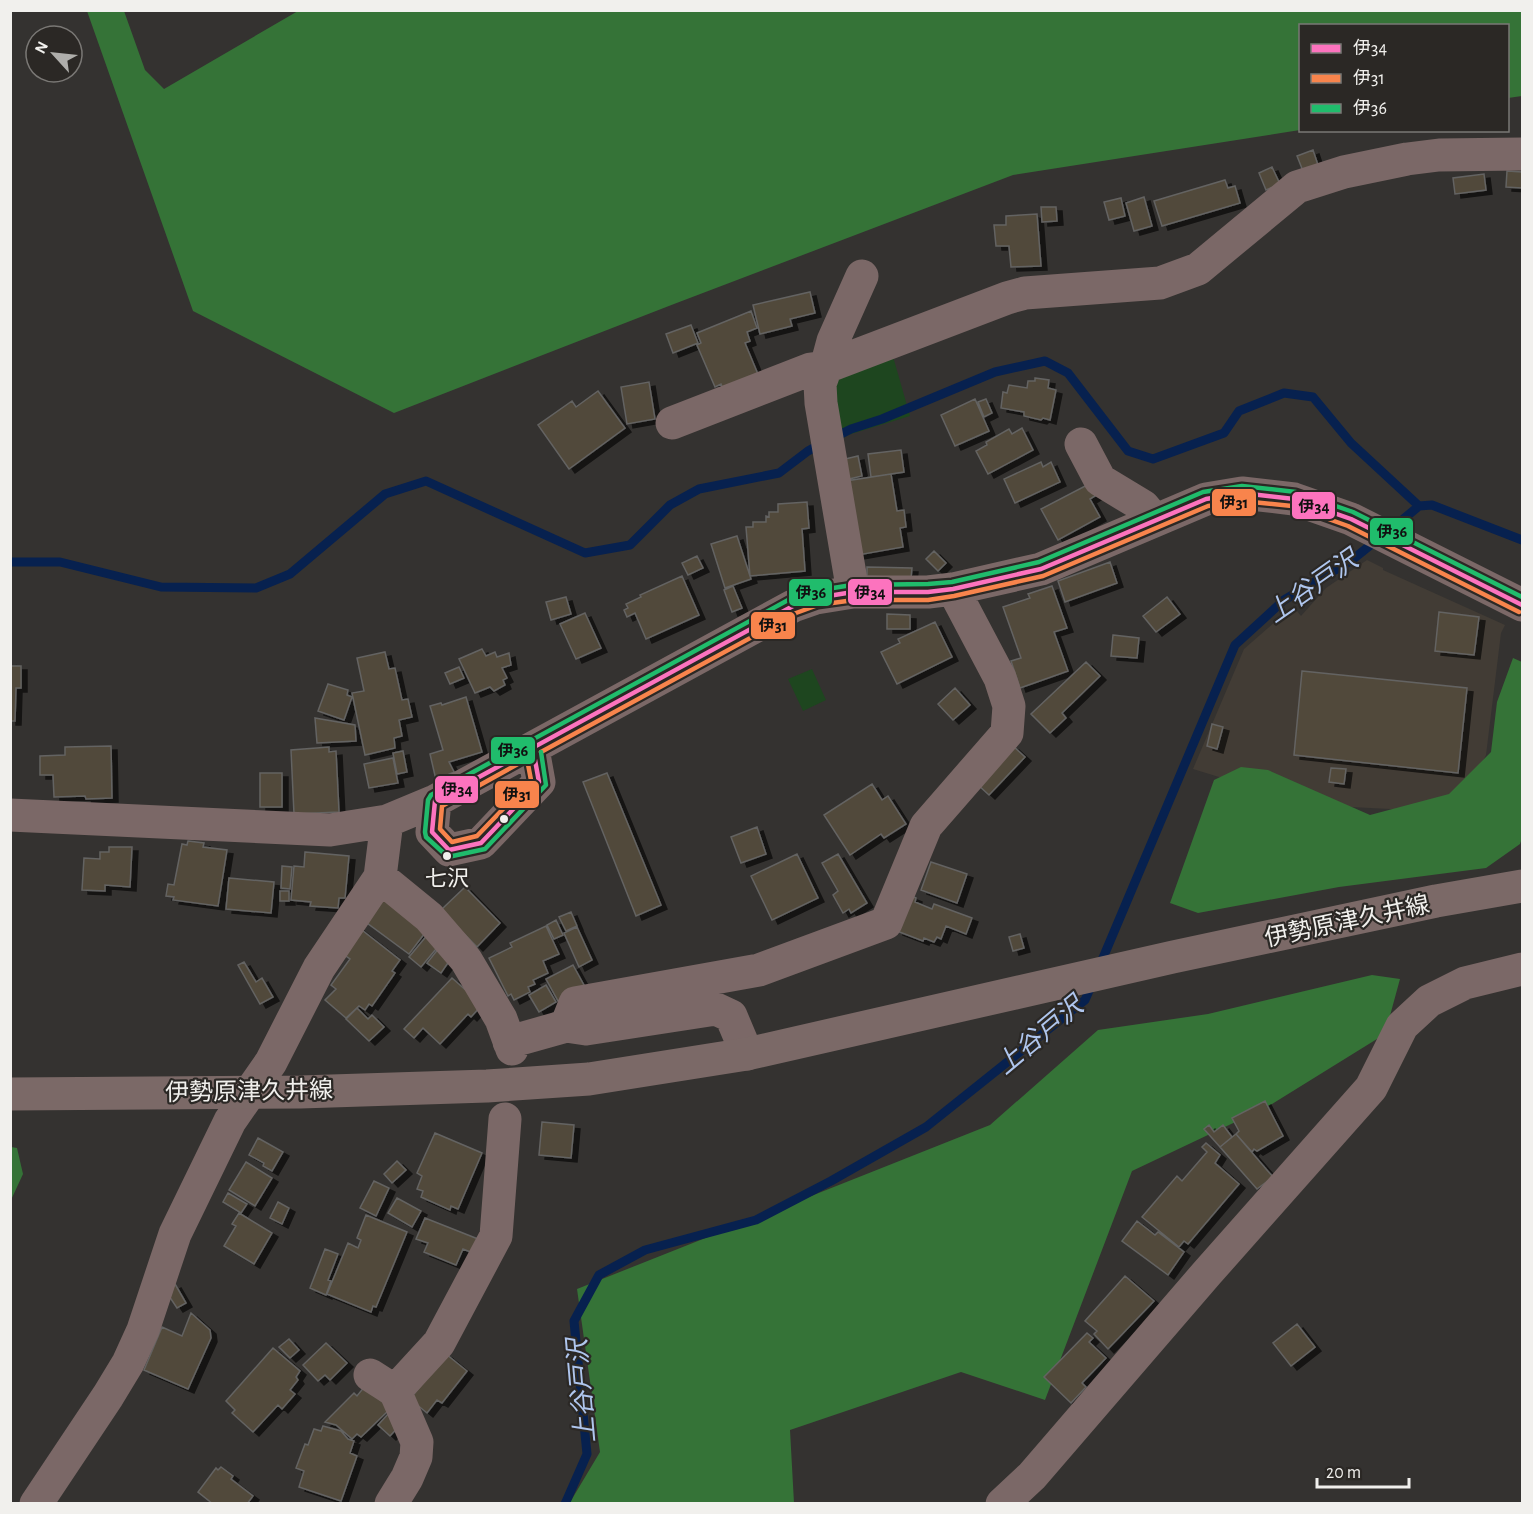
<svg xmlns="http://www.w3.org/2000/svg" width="1533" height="1514" viewBox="0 0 1533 1514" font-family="'Alegreya Sans','Noto Sans JP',sans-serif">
  <defs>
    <filter id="shadow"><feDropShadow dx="6" dy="4" stdDeviation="0" flood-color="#0009"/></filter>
  </defs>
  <rect width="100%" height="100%" fill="#343230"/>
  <!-- built -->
  <path fill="#423c35" d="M1367 560 1383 568V570L1505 625 1501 633 1486 755 1475 777 1444 802 1410 810 1331 806 1278 795 1193 769 1244 649 1293 606 1301 616 1326 588Z"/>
  <!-- green -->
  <path fill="#1e461f" d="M892 353 910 416 848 435 836 442 832 376Z
    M812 669 826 700 803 711 788 679Z"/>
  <!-- forest -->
  <path fill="#357337" d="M87 11H124L145 70 164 89 298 11H1522V96L1508 98V26H1300V130L1013 175 674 304 394 413 193 311Z
    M1513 658 1522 662V838L1520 844 1486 868 1339 887 1198 913 1170 903 1214 780 1241 767 1268 770 1370 815 1449 794 1491 752 1497 702Z
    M1372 975 1400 979 1385 1034 1267 1107 1132 1171 1045 1400 961 1372 790 1430 794 1503 569 1504 600 1452 577 1289 990 1125 1098 1030 1208 1014Z
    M11 1147 17 1148 23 1174 11 1200Z"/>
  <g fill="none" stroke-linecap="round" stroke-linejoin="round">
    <!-- stream -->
    <path stroke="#07214f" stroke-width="9" d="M833 438 851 429 882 419 995 372 1045 361 1068 373 1128 451 1153 459 1224 433 1239 411 1284 393 1313 397 1351 443 1419 506
      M1389 531 1419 506 1432 505 1522 540
      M10 562H60L161 587 256 588 290 574 385 494 426 481 585 553 630 545 670 505 699 489 779 473 808 451 821 444
      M1100 965 1235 645 1284 600 1352 560 1378 539
      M565 1504 587 1454 574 1321 599 1275 645 1250 756 1220 831 1181 926 1127 1085 1000 1092 984"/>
  </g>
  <!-- building -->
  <path fill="#51493a" stroke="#646362" stroke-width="1.5" filter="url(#shadow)" d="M1313 150 1318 165 1303 171 1297 156Z
    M1272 167 1280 184 1266 190 1259 173Z
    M1507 171 1522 172V188L1506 187Z
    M1484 174 1486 190 1455 194 1453 178Z
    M1225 180 1228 188 1235 186 1240 203 1162 226 1154 201Z
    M1144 197 1152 226 1134 231 1126 203Z
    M1121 198 1125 216 1109 220 1104 202Z
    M1041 207H1056L1057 221 1042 222Z
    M1037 214 1041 266 1011 267 1009 246H996L994 225H1006V216Z
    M810 292 815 313 790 319 792 326 760 334 753 305Z
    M751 311 757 328 747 332 750 341 745 343 760 379 725 394 721 384 715 387 697 345 701 343 697 333Z
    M691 325 698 343 673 353 666 334Z
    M1035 378 1049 380 1048 388 1056 390 1050 420 1043 418 1041 420 1024 416V412L1001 408 1003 392 1007 393 1009 385 1027 388 1028 381H1035Z
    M649 382 655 419 627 424 621 387Z
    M598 391 625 428 569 469 538 425 572 401 576 407Z
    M975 399 989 431 955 446 941 415Z
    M986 399 992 413 984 417 978 402Z
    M1022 428 1033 450 988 474 976 451 987 445 986 442 1009 429 1012 434Z
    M901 450 904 472 871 477 868 454Z
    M858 456 862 476 849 479 845 459Z
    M1041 462 1043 467 1051 462 1060 482 1015 503 1004 479Z
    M891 474 897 511 904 510 906 527 900 528 903 547 858 555 846 481Z
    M1089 484 1095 496 1090 499 1100 517 1058 540 1041 509Z
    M807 502 809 528 802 529 805 571 750 576 746 527H753V522H766V516L769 517V512H778V504Z
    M737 536 751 579 725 588 711 544Z
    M934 551 946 563 938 571 926 559Z
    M697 556 703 568 688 575 682 563Z
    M1110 562 1117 583 1065 602 1058 581Z
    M867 567 912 568 911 578 867 576Z
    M682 576 699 615 646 639 635 613 627 617 624 610 628 608 626 604 641 597 640 595Z
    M733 586 742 608 732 612 724 590Z
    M1052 586 1067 628 1054 632 1068 671 1020 688 1011 661 1021 658 1003 607 1030 598 1028 594Z
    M566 597 571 614 551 620 546 602Z
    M1167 597 1180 614 1156 632 1143 616Z
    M1439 612 1479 617 1474 655 1435 651Z
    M585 613 601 648 576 659 560 624Z
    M887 614 910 615V629H887Z
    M935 622 952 657 897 684 881 652 900 643 898 639Z
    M1113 635 1139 638 1137 658 1111 656Z
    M482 649 486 656 495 652 497 657 509 653 511 665 502 668 507 678 503 680 505 685 494 691 490 687 475 693 459 659Z
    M385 652 389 669 395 668 402 700 408 699 412 717 399 720 402 736 394 738 395 748 365 755 352 693 364 691 357 658Z
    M10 661 11 666H21V688H16L15 721H10Z
    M1086 662 1100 676 1062 713 1066 718 1050 733 1031 714Z
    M459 667 464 678 450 684 445 673Z
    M1302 671 1467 688 1458 773 1294 755Z
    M328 684 348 690 347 695 352 697 344 720 318 711Z
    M955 688 970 705 953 720 938 704Z
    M466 697 482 752 449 762 454 772 436 780 430 754 443 750 430 706 441 703 442 705Z
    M315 718 355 725 356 741 317 743Z
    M1212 724 1223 727 1217 749 1207 746Z
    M111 746 112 798 86 799 85 796 54 797 53 775H40V756L65 755V747Z
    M1013 746 1025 757 989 795 977 784Z
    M329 747V752L336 751 339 812 294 814 291 750Z
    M403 751 407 772 397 774 393 753Z
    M393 758 398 783 369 788 364 764Z
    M1331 768 1346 769 1344 784 1329 782Z
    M260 773H282V807H260Z
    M607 773 661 905 636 916 583 782Z
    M872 784 882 800 888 796 906 824 884 838 881 834 850 855 824 815Z
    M757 827 766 854 741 863 731 837Z
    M188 841 204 843 203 847 227 850 218 906 173 900 174 897 166 896 168 884 174 885 182 844 187 845Z
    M109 847H132L130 887 105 885V891L82 890 84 858 100 859V852H109Z
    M305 852 349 856 345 898H339L338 908 310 906 311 902 291 900 294 866 304 867Z
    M797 854 818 898 772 920 751 876Z
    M838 854 867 903 851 913 849 909 843 913 833 895 838 891 822 863Z
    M931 862 967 874 957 903 921 890Z
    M282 866 292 867 290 889 281 888Z
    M229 878 274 882 271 913 226 909Z
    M465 887 500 923 477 947 441 910Z
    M280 891H289V901H280Z
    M385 894 428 929 409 954 363 920Z
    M911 896 916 898 915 902 932 909 934 904 972 918 966 934 946 926 941 939 937 937 934 942 924 938 923 941 897 931Z
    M571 912 577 926 566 931 559 917Z
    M556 920 563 935 554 939 547 925Z
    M546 926 559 954 543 961 548 973 533 980 535 984 528 987 530 992 514 1000 511 994 508 996 489 958 512 947 510 943Z
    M358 927 400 960 392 971 395 973 372 1006 369 1004 365 1010 359 1006 346 1018 325 1000 336 989 331 985 350 959 343 954Z
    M577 927 592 960 579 967 564 933Z
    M429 933 441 943 421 967 409 957Z
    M1020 934 1024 948 1013 951 1009 937Z
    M443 943 454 954 441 973 427 963Z
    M244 962 256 982 262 978 273 997 260 1004 238 965Z
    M573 965 585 987 558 1001 546 979Z
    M452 978 478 1001 481 1006 471 1017 468 1014 440 1044 423 1028 414 1038 404 1029Z
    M546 985 556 1002 539 1012 529 995Z
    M357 1008 368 1019 372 1015 384 1027 369 1041 346 1019Z
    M1265 1101 1283 1136 1257 1151 1254 1149 1252 1152 1236 1134 1239 1131 1232 1118Z
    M542 1122 574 1125 571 1158 539 1155Z
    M1209 1125 1214 1132 1223 1125 1232 1137 1220 1147 1204 1129Z
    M435 1133 482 1153 458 1209 451 1206 450 1210 421 1197 423 1191 417 1189 422 1176 417 1173Z
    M1236 1134 1273 1177 1257 1189 1220 1147Z
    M258 1138 283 1152 272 1171 263 1166 264 1163 249 1155Z
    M1206 1143 1220 1155 1215 1163 1239 1184 1188 1244 1184 1241 1179 1247 1142 1217 1177 1176 1182 1181 1207 1152 1202 1147Z
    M397 1161 406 1170 392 1183 384 1174Z
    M246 1162 272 1178 255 1206 229 1190Z
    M374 1181 389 1188 376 1216 360 1208Z
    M228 1193 247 1204 241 1213 223 1202Z
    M397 1198 421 1211 412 1227 388 1213Z
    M278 1202 289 1208 282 1224 270 1218Z
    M239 1213 272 1233 254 1264 224 1246 236 1226 232 1224Z
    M366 1215 407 1232 376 1307 373 1306 371 1312 327 1294 348 1243 358 1248 361 1240 357 1238Z
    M425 1218 478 1239 473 1253 463 1249 456 1265 424 1252 428 1243 416 1239Z
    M1137 1221 1155 1235 1158 1232 1184 1252 1168 1275 1122 1241Z
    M325 1249 338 1254 328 1280 331 1281 326 1295 310 1288Z
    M1125 1276 1154 1301 1108 1349 1094 1334 1097 1331 1085 1321Z
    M175 1284 186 1303 177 1308 165 1290Z
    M191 1313 210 1330 211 1338 188 1389 144 1370 162 1327 182 1336Z
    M1297 1324 1315 1347 1291 1366 1273 1343Z
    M1087 1333 1093 1338 1089 1342 1106 1358 1082 1383 1086 1387 1071 1403 1044 1377Z
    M289 1339 299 1350 290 1358 279 1347Z
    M326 1343 347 1363 330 1380 325 1375 318 1381 303 1365Z
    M273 1348 300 1371 296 1377 298 1380 290 1390 295 1394 282 1409 278 1405 253 1432 232 1413 235 1410 226 1401Z
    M446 1354 467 1371 442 1403 437 1400 427 1413 410 1399Z
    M365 1386 390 1409 361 1437 357 1434 352 1439 336 1425 325 1422 354 1393 357 1396Z
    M389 1413 401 1424 390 1436 378 1425Z
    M323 1426 341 1431 348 1439 354 1441 350 1453 357 1456 341 1501 299 1487 304 1471 296 1468 305 1444 308 1445 314 1429 321 1431Z
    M221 1467 233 1476 231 1479 253 1496 247 1504H213L198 1492 216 1468 218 1470Z"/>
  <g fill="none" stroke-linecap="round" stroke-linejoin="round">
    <!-- minor -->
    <path stroke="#7b6867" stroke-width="33" d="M672 423 811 369 826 367 833 341 862 276
      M1081 444 1100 480 1143 506 1154 519
      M853 592 821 403 820 384 826 367 1007 298 1025 293 1160 283 1198 269 1297 187 1344 172 1407 159 1439 155 1522 154
      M435 801 432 832 449 850 481 843 539 782 533 749
      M10 815 330 830 387 821 435 801 793 606 816 598 853 592H928L953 589 1041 569 1206 499 1242 493 1294 499 1351 519 1522 605
      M380 877 429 917 466 960 501 1019 512 1049
      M566 1026 575 1003 759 970 886 923 926 826 1007 733 1009 706 1000 678 953 589
      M509 1042 566 1026 586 1029 716 1009 731 1016 747 1054
      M370 1375 395 1391 417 1442 416 1457 407 1478 391 1504
      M395 1391 439 1343 496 1236 505 1119
      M36 1504 108 1396 128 1363 143 1330 175 1234 230 1121 271 1062 319 968 380 877 387 821
      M1002 1504 1032 1476 1207 1273 1371 1088 1402 1026 1429 1001 1465 983 1522 969"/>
    <!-- major -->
    <path stroke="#7b6967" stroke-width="33" d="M10 1094 300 1092 487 1086 589 1079 747 1054 1173 957 1436 901 1522 886"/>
    <!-- bus-1 casing -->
    <g stroke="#2b2825" stroke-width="9">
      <path id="bus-1" d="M533 749 539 782 481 843 449 850 432 832 435 801 793 606 816 598 853 592H928L953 589 1041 569 1206 499 1242 493 1294 499 1351 519 1522 605"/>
    </g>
    <!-- bus-2 casing -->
    <g stroke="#2b2825" stroke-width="9">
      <path id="bus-2" d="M541 752 796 613 818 605 854 600H928L954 596 1043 576 1208 506 1242 501 1292 506 1348 526 1519 612
        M527 759 531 780 477 836 452 842 440 829 442 806Z"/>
    </g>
    <!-- bus-3 casing -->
    <g stroke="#2b2825" stroke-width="9">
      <path id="bus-3" d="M541 752 546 785 485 849 448 857 426 837 425 832 428 800 431 795 790 599 814 591 852 585 928 584 952 582 1039 562 1203 492 1242 486 1296 492 1353 512 1522 597"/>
    </g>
    <!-- bus-1 -->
    <use href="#bus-1" stroke="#fc73be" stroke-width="4.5"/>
    <!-- bus-2 -->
    <use href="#bus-2" stroke="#f8844c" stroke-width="4.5"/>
    <!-- bus-3 -->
    <use href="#bus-3" stroke="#20bc6c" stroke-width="4.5"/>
  </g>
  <!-- markers -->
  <g fill="#f1f0ed" stroke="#2b2825" stroke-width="2">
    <circle cx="504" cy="819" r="5"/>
    <circle cx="447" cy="856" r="5"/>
  </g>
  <g text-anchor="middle" stroke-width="4.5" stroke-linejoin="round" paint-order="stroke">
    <!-- bus labels -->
    <g font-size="22" fill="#f1f0ed" stroke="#2b2825">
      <text x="447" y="886">七沢</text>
    </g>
    <!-- street labels -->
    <g font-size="24" fill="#f1f0ed" stroke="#2b2825">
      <text transform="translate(1347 921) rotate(-12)" y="8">伊勢原津久井線</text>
      <text transform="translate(249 1091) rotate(-1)" y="8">伊勢原津久井線</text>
    </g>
    <!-- water labels -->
    <g font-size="26" font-style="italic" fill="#afc6ee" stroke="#2b2825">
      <text transform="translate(1312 586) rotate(-35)" y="9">上谷戸沢</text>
      <text transform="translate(1039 1035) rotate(-40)" y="9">上谷戸沢</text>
      <text transform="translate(581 1391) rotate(-95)" y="9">上谷戸沢</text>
    </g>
  </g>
  <g stroke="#2b2825" stroke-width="2">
    <rect x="1211" y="488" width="46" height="29" rx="6" fill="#f8844c"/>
    <rect x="1291" y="491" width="45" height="29" rx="6" fill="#fc73be"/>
    <rect x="1369" y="517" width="45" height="29" rx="6" fill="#20bc6c"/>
    <rect x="847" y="578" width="46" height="28" rx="6" fill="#fc73be"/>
    <rect x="788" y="578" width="45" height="29" rx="6" fill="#20bc6c"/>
    <rect x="750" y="611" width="46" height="29" rx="6" fill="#f8844c"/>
    <rect x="490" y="736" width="46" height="29" rx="6" fill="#20bc6c"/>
    <rect x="434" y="775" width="45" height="29" rx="6" fill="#fc73be"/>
    <rect x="494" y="780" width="46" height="29" rx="6" fill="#f8844c"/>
  </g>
  <g font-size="16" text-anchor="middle" font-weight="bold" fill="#111">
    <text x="1234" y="508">伊31</text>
    <text x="1314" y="512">伊34</text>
    <text x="1392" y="537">伊36</text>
    <text x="870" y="598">伊34</text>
    <text x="811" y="598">伊36</text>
    <text x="773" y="631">伊31</text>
    <text x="513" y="756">伊36</text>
    <text x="457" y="795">伊34</text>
    <text x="517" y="800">伊31</text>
  </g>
  <!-- border -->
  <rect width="1533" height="1514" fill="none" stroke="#f1f0ed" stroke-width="24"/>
  <!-- legend -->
  <rect x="1299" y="24" width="210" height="108" fill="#2b2825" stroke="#7a7875" stroke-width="1.5"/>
  <rect x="1311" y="44" width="30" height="9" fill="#fc73be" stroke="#7a7875" stroke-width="1.5"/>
  <text x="1353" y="54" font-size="18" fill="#f1f0ed">伊34</text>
  <rect x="1311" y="74" width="30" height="9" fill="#f8844c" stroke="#7a7875" stroke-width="1.5"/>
  <text x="1353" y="84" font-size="18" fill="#f1f0ed">伊31</text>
  <rect x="1311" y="104" width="30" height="9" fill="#20bc6c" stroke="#7a7875" stroke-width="1.5"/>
  <text x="1353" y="114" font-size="18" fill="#f1f0ed">伊36</text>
  <!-- north arrow -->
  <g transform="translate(54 54) rotate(297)"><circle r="28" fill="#2b2825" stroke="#7a7875" stroke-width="1.5"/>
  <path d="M0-4.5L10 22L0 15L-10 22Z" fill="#afaeab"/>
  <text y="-9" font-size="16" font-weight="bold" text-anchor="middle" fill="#f1f0ed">N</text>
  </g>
  <!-- scale -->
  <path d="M1317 1478v9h92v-9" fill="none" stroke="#f1f0ed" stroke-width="3"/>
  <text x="1326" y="1478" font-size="18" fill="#f1f0ed" stroke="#2b2825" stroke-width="4.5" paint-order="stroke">20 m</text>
</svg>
